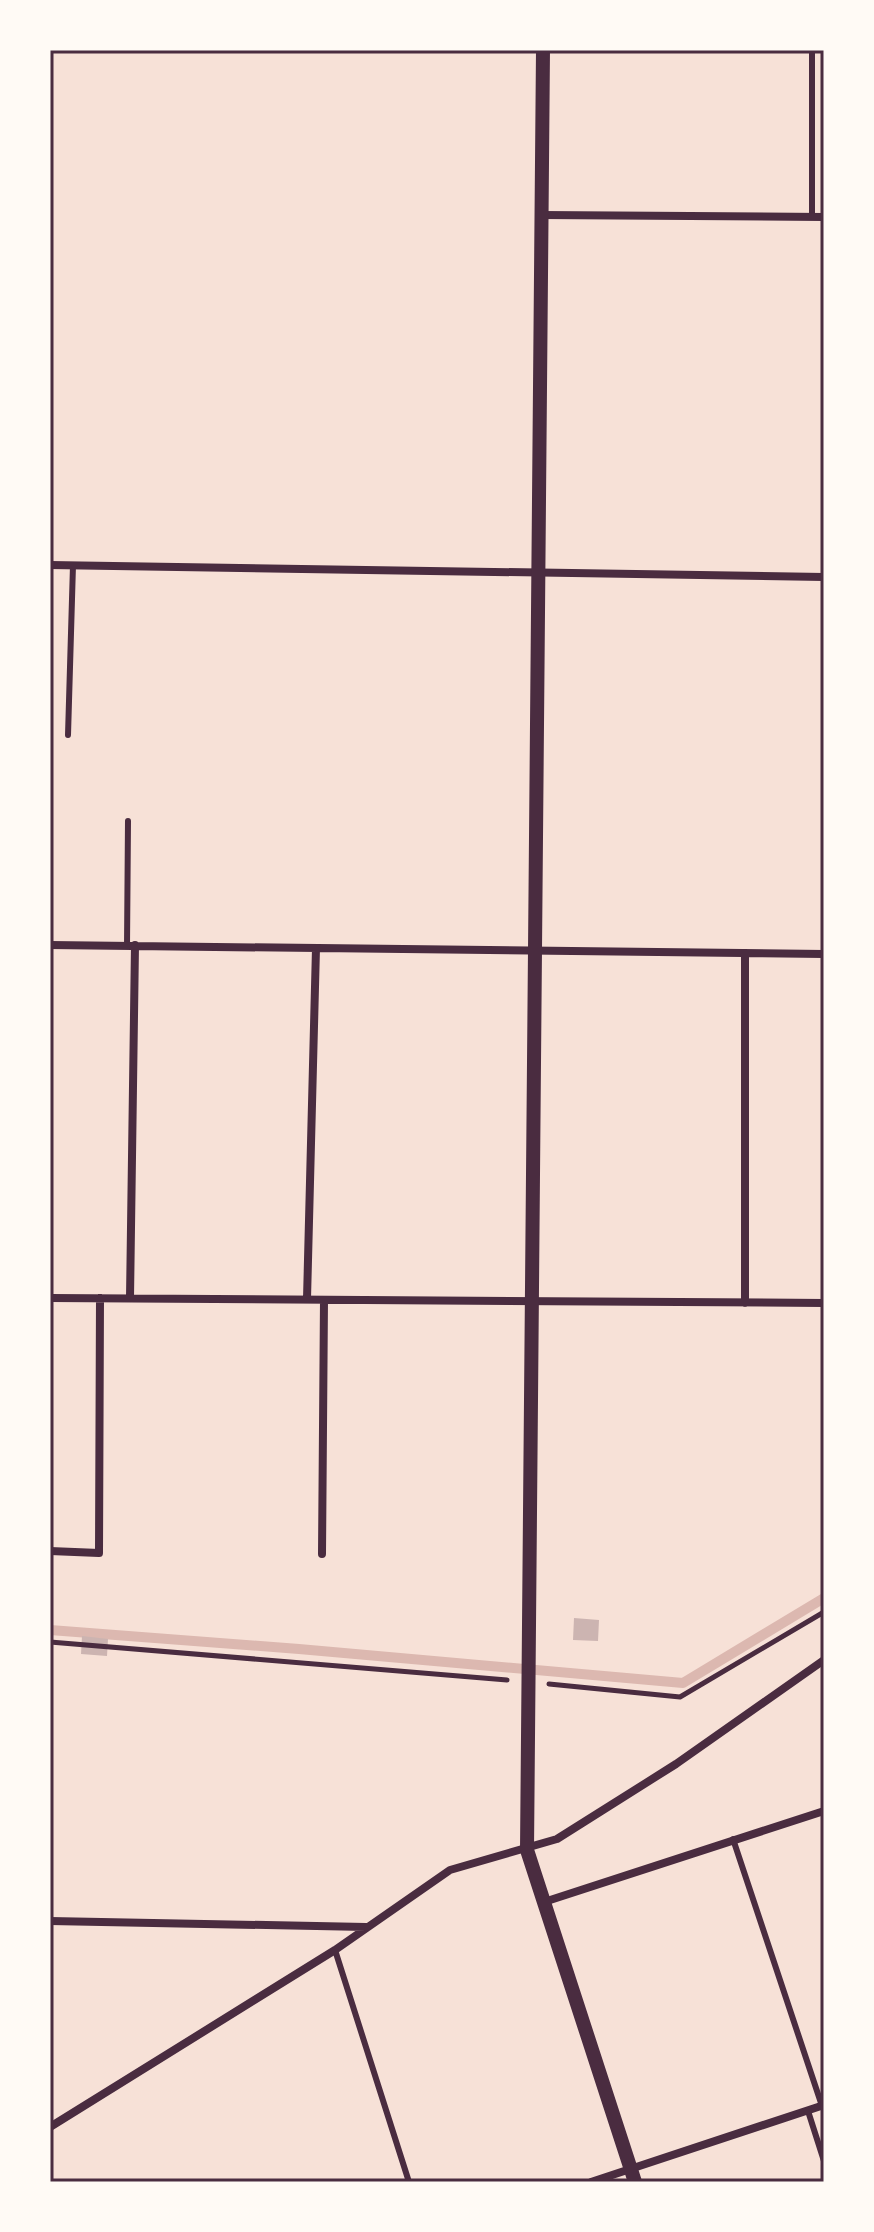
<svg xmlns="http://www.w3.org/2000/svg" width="874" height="2232" viewBox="0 0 874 2232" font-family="Merriweather,serif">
  <rect width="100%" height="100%" fill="#f7e1d7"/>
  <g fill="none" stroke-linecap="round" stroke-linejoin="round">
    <!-- stream -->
    <path stroke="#dcb8b0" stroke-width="10" d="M50 1630 299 1649 683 1683 824 1598"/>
  </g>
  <!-- building -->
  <path fill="#ccb4b1" d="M574 1618 599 1620 598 1641 573 1640Z
    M82 1636 108 1639 107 1656 81 1654Z"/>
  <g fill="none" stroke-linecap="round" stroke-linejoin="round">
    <!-- path -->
    <path stroke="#4a2c40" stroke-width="5" d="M50 1642 507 1680
      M549 1684 680 1697 824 1612"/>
    <!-- service -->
    <path stroke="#4a2c40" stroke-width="6" d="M812 217V50
      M68 735 73 565
      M127 946 128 821
      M733 1839 822 2106
      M335 1950 409 2182
      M808 2111 824 2161"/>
    <!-- minor -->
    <path stroke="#4a2c40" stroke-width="8" d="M541 215 824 217
      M50 565 824 577
      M50 945 824 954
      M50 1298 824 1303
      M130 1298 135 945
      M307 1299 316 948
      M745 1303V953
      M50 1551 99 1553 100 1298
      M322 1554 324 1300
      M544 1902 824 1811
      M50 1921 366 1927
      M50 2127 335 1950 450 1870 557 1839 676 1764 824 1660
      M591 2182 824 2105"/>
    <!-- tertiary -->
    <path stroke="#4a2c40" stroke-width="14" d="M543 50 527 1850 635 2182"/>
  </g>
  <!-- border -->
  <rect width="874" height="2232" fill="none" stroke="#fffaf5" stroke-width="104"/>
  <rect x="52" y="52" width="770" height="2128" fill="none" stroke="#4a2c40" stroke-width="3"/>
</svg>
